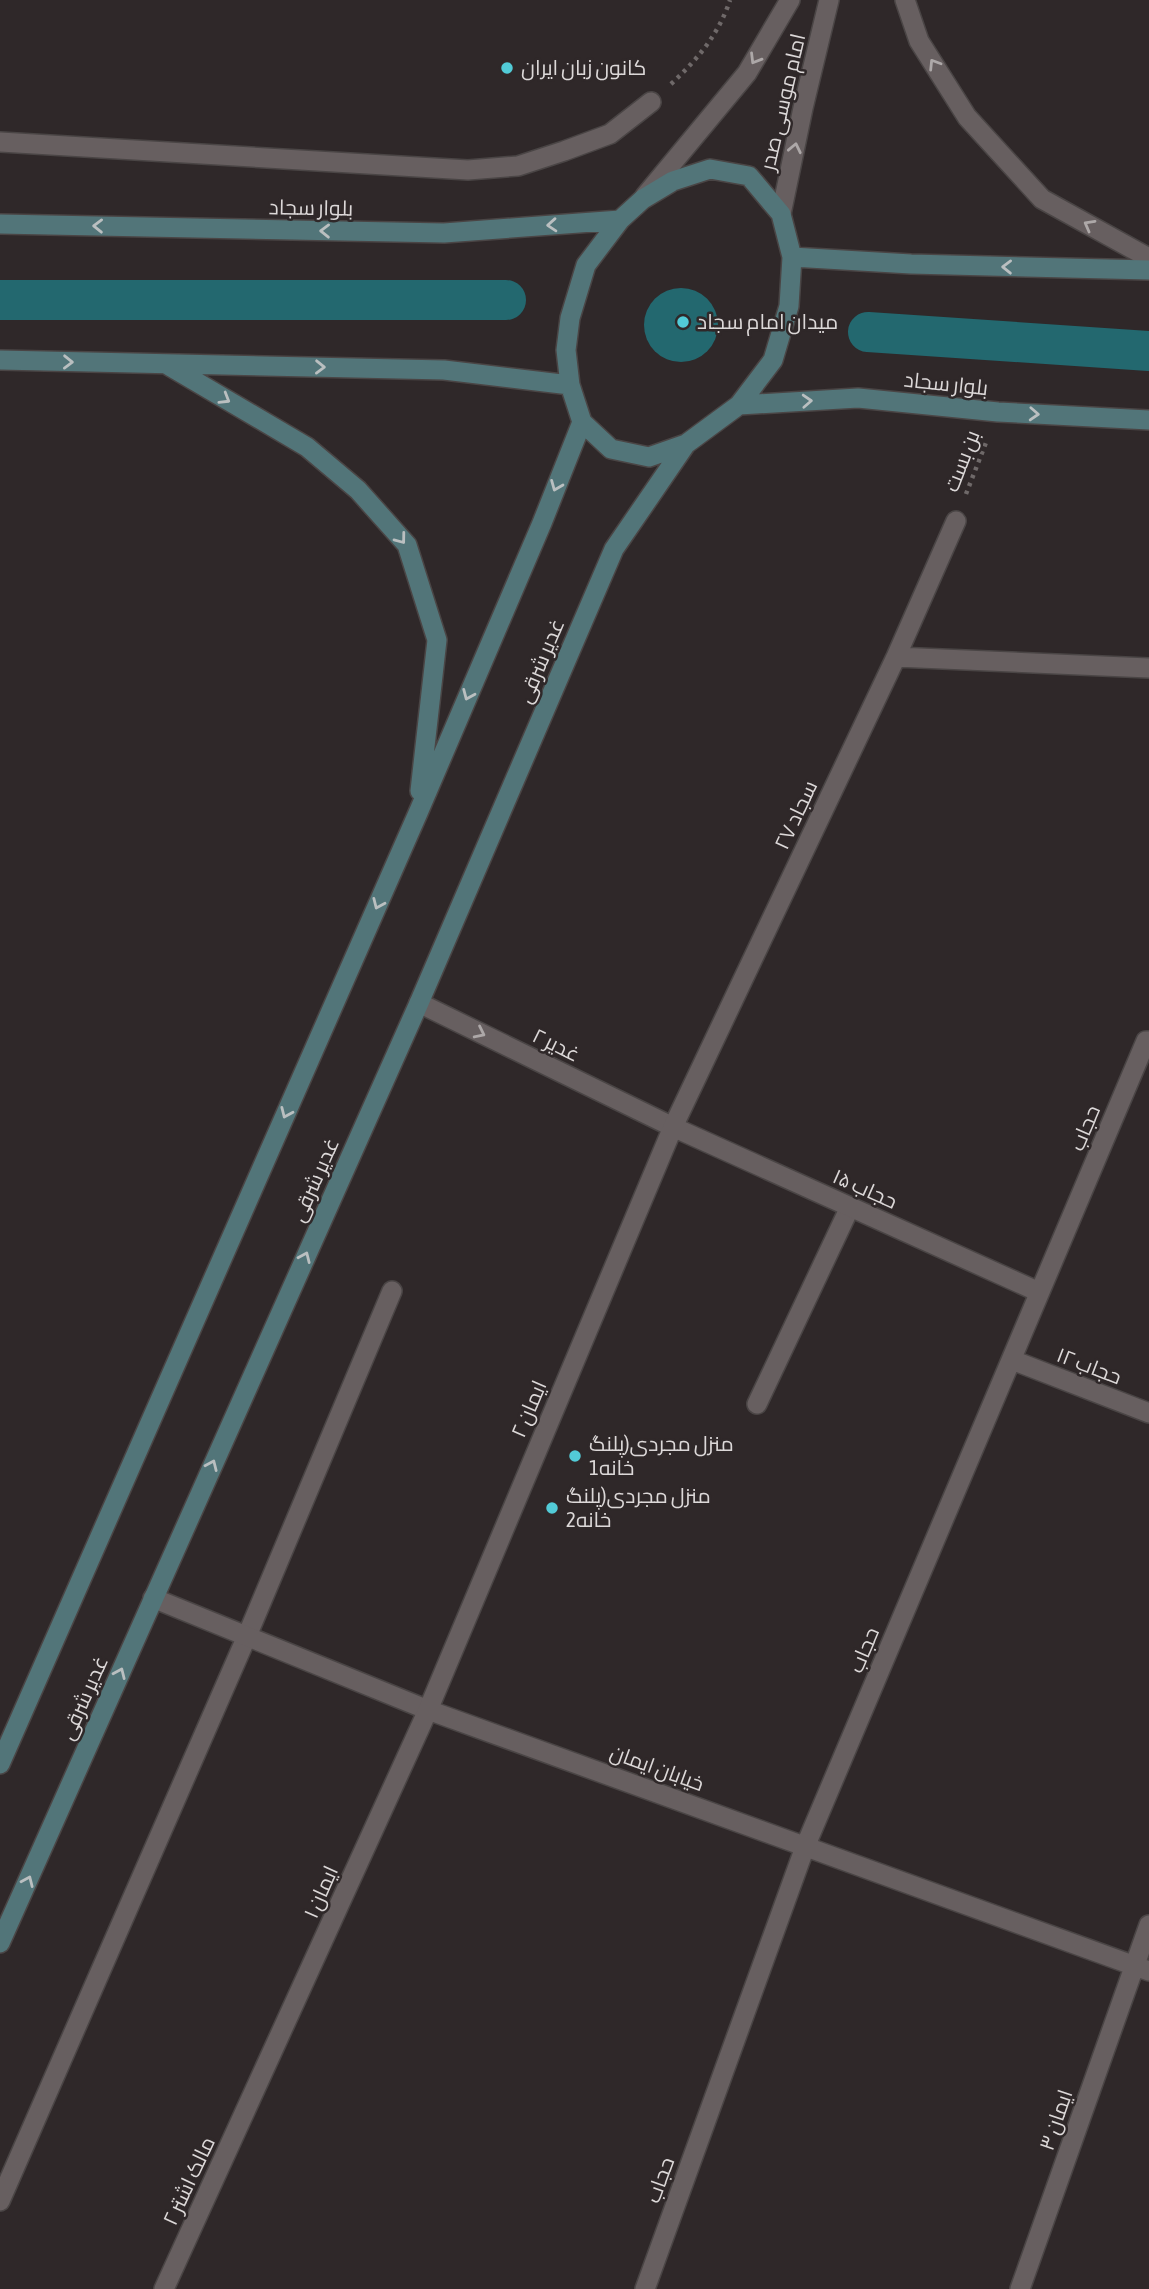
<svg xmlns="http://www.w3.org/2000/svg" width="1149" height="2289" viewBox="0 0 1149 2289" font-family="'Asap Condensed',Cairo,sans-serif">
  <rect width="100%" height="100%" fill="#2f2829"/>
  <!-- water -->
  <path fill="#23686f" d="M644 325a37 37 0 1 1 74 0a37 37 0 1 1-74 0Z"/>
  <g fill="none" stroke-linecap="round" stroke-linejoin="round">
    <!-- canal -->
    <path stroke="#23686f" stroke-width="40" d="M0 300H506
      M868 332 1149 351"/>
    <!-- service casing -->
    <g stroke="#4a4545" stroke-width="22">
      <path id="service" d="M419 1003 673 1127
        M757 1404 850 1207
        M0 2201 247 1636 392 1291"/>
    </g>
    <!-- pedestrian casing -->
    <g stroke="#4a4545" stroke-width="22">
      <path id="pedestrian" d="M153 1598 428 1710"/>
    </g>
    <!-- minor casing -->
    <g stroke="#4a4545" stroke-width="22">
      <path id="minor" d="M0 142 468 170 518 166 564 151 610 134 651 102
        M896 657 1149 668
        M673 1127 1039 1292
        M1012 1360 1149 1413
        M428 1710 1149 1971
        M164 2289 428 1710 673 1127 896 657 956 521
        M645 2289 805 1847 1146 1041H1149
        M1020 2289 1149 1925"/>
    </g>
    <!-- tertiary casing -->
    <g stroke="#4a4545" stroke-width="22">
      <path id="tertiary" d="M905 0 919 41 967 117 1042 199 1149 258
        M645 196 747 73 790 0
        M781 214 803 108 829 0"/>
    </g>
    <!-- secondary casing -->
    <g stroke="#4a4545" stroke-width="22">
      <path id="secondary" d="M710 169 749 176 781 214 792 257 789 306 773 360 739 405 686 444 649 457 611 449 582 422 570 385 566 350 570 318 586 265 620 220 643 199 673 181Z
        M0 224 444 233 620 220
        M792 257 911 264 1149 270
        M0 360 444 370 570 385
        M166 364 307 447 358 490 407 545 437 640 420 791
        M739 405 858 398 998 412 1149 420
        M0 1764 418 813 542 523 582 422
        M0 1943 419 1003 614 549 686 444"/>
    </g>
    <!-- path -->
    <path stroke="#6f6969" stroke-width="4.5" stroke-dasharray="3.5 5" stroke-linecap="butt" d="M671 84C697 60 719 34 730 0
      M966 494 987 440"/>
    <!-- service -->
    <use href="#service" stroke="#675f60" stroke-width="19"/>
    <!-- pedestrian -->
    <use href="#pedestrian" stroke="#675f60" stroke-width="19"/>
    <!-- minor -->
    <use href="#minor" stroke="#675f60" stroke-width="19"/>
    <!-- tertiary -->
    <use href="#tertiary" stroke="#675f60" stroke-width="19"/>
    <!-- secondary -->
    <use href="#secondary" stroke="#527579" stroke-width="19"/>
  </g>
  <!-- one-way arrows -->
  <defs><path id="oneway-chevron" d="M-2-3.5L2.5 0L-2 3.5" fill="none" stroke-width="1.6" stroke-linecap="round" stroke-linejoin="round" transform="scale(1.75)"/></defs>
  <g stroke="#ada8a8">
    <use href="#oneway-chevron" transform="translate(755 59) rotate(121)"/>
    <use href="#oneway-chevron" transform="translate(934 64) rotate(-122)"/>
    <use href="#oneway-chevron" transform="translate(795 148) rotate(-78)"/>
    <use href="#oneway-chevron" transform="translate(1089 225) rotate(-151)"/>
    <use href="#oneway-chevron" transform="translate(480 1033) rotate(26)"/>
  </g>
  <g stroke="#babfc0">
    <use href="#oneway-chevron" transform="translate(552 225) rotate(176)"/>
    <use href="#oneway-chevron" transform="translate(98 226) rotate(-179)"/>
    <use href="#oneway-chevron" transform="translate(325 231) rotate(-179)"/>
    <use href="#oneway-chevron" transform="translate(1007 267) rotate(-179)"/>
    <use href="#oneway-chevron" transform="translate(68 362) rotate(1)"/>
    <use href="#oneway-chevron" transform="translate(320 367) rotate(1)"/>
    <use href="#oneway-chevron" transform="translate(225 399) rotate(31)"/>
    <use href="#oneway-chevron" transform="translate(807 401) rotate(-3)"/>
    <use href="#oneway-chevron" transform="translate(1034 414) rotate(3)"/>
    <use href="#oneway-chevron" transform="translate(556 486) rotate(112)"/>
    <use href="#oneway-chevron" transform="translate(401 539) rotate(53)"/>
    <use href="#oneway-chevron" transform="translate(468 695) rotate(113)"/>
    <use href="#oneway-chevron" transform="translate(378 904) rotate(114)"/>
    <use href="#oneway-chevron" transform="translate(286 1113) rotate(114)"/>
    <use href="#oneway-chevron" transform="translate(305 1257) rotate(-66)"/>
    <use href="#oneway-chevron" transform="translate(212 1465) rotate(-66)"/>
    <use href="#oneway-chevron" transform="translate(120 1673) rotate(-66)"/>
    <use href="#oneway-chevron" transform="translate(28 1881) rotate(-66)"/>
  </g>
  <!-- markers -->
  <g fill="#52cbd7" stroke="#2f2829" stroke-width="2.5">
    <circle cx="507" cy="68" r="7"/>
    <circle cx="683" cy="322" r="7"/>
    <circle cx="575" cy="1456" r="7"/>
    <circle cx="552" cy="1508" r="7"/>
  </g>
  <g text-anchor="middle" stroke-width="5" stroke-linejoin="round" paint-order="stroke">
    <!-- poi labels -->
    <g font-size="21" fill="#dcd8d8" stroke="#2f2829" text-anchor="start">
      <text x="521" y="75">کانون زبان ایران</text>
      <text x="697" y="329">میدان امام سجاد</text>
      <text x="589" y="1451">منزل مجردی(پلنگ<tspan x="589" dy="24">خانه1</tspan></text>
      <text x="566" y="1503">منزل مجردی(پلنگ<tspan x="566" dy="24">خانه2</tspan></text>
    </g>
    <!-- street labels -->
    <g font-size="21" fill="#dcd8d8" stroke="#2f2829">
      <text transform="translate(783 102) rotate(-77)" y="7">امام موسی صدر</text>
      <text transform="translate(311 208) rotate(1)" y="7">بلوار سجاد</text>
      <text transform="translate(946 384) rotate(6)" y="7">بلوار سجاد</text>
      <text transform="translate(962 461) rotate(-69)" y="7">بن بست</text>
      <text transform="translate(541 661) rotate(-67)" y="7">غدیر شرقی</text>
      <text transform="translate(796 815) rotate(-65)" y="7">سجاد ۲۷</text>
      <text transform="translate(556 1045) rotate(26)" y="7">غدیر ۲</text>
      <text transform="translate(1085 1128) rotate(-67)" y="7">حجاب</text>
      <text transform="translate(315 1180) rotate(-66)" y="7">غدیر شرقی</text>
      <text transform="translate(865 1189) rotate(24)" y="7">حجاب ۱۵</text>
      <text transform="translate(1089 1366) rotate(21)" y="7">حجاب ۱۲</text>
      <text transform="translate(529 1409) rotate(-67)" y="7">ایمان ۲</text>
      <text transform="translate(864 1650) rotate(-67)" y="7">حجاب</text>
      <text transform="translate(84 1698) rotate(-66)" y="7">غدیر شرقی</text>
      <text transform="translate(657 1768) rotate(20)" y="7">خیابان ایمان</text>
      <text transform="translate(321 1892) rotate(-66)" y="7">ایمان ۱</text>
      <text transform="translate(1056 2120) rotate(-71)" y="7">ایمان ۳</text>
      <text transform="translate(660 2180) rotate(-70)" y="7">حجاب</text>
      <text transform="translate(189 2181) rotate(-65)" y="7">مالک اشتر ۲</text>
    </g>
  </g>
</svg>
